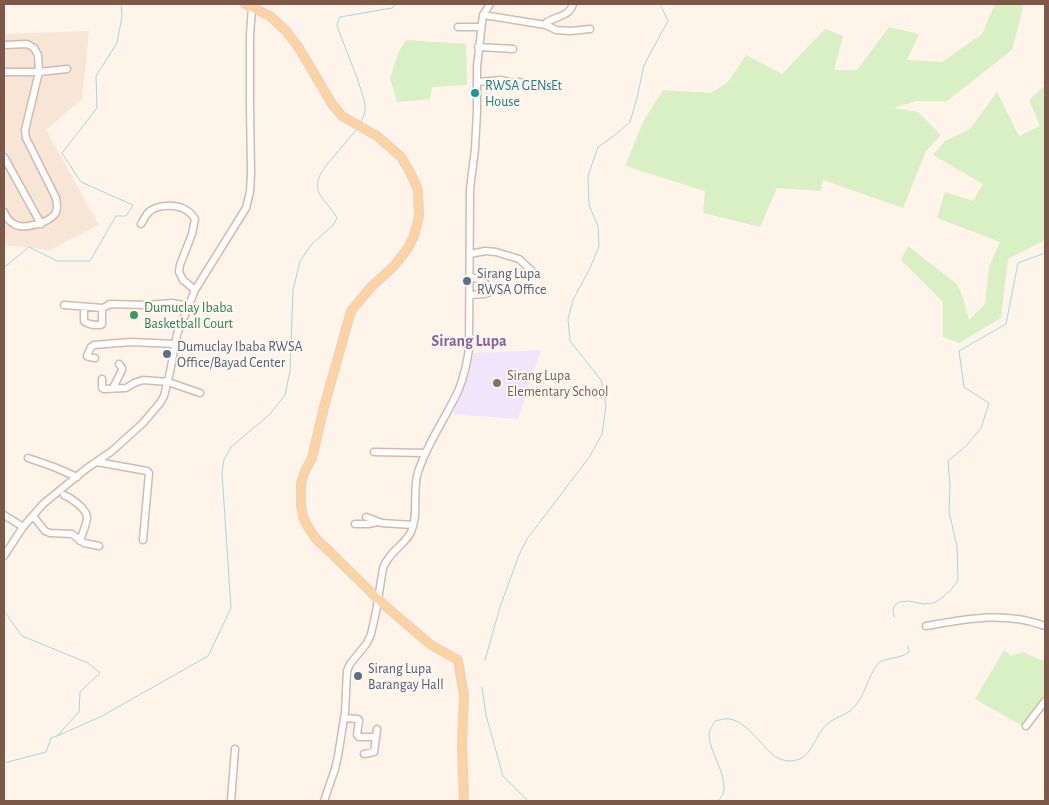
<svg xmlns="http://www.w3.org/2000/svg" width="1049" height="805" viewBox="0 0 1049 805" font-family="'Alegreya Sans',sans-serif">
  <rect width="100%" height="100%" fill="#fff4e9"/>
  <!-- residential -->
  <path fill="#f7e5d6" d="M89 31 82 99 46 130 99 225 50 250 4 245V34Z"/>
  <!-- education -->
  <path fill="#f1e5fc" d="M541 350 518 419 453 414 474 353Z"/>
  <!-- green -->
  <path fill="#d9efc4" d="M995 4H1024L1012 50 947 101H916L894 108 918 112 941 135 926 151 903 208 823 180 821 191 777 188 760 227 703 213 705 191 625 166 644 120 663 90 711 93 728 82 746 55 782 74 825 29 843 36 834 70H857L889 27 919 34 907 60 942 62 982 34Z
    M406 40 466 44 467 85 432 87 430 99 397 102 390 78 399 51Z
    M1044 86 1045 87V240L1008 259 1001 318 959 343 943 337V302L901 260 908 246 957 284 963 298 969 320 985 304 989 267 1000 242 937 218 945 192 973 201 983 184 933 155 945 141 970 129 997 92 1019 136 1040 126 1029 100Z
    M1004 650 1011 656 1023 652 1036 658 1045 661V698L1024 727 975 699Z"/>
  <g fill="none" stroke-linecap="round" stroke-linejoin="round">
    <!-- stream -->
    <path stroke="#9fdadf" stroke-width="1" d="M360 123C362 120 364 116 365 112 368 98 342 43 337 25L340 17 392 8 396 4
      M4 265 6 266 29 247 57 261H90L116 216H126L133 205 81 182 62 153 97 108 96 76 117 43 122 16 121 4
      M4 611 22 636 88 663 100 673 80 692 79 712 57 736 51 738 46 752 4 763
      M894 617 893 611 894 606 899 602 909 601 924 604 934 603 944 596 952 589 958 580 957 546 949 512 950 485 948 461 967 445 981 428 989 403 964 387 959 351 1006 324 1018 263 1045 253
      M485 660 500 607 519 555 527 539 590 456 602 434 606 406 601 380 570 341 568 319 573 300 590 268 599 246 598 226 589 205 588 176 598 147 615 135 630 122 637 98 644 65 668 21 660 4
      M482 687 486 715 503 776 528 801
      M57 736 102 716 208 656 231 608 222 473 224 460 231 447 270 414 285 395 290 371 293 290 300 261 311 245 333 225 337 218C325 197 307 192 325 167L357 129
      M718 801C736 786 709 754 709 735 709 730 713 725 715 721 720 720 725 718 730 719 746 722 759 742 771 753 776 758 783 761 791 761 812 760 814 736 827 724 838 715 849 716 858 702 865 693 872 667 880 662 889 657 900 659 909 652L908 646"/>
    <!-- minor casing -->
    <g stroke="#d3baac" stroke-width="9">
      <path id="minor" d="M483 15 546 25 556 30 570 31 590 29
        M546 25 547 22C557 16 570 16 573 4
        M458 27H481
        M4 45 27 44 34 48 38 55 39 72 25 130 26 138 56 198C57 203 58 210 55 214 48 223 23 230 14 224 10 222 6 217 4 212
        M478 47 513 49
        M4 72H39L67 69
        M477 82 501 80 512 83 520 82
        M4 157 41 224
        M141 224C143 221 145 216 148 213 156 204 176 204 186 210 190 212 192 215 195 219L192 234 180 265 179 272 183 280 195 290
        M470 254 485 251 496 252 519 259 532 271
        M470 295 484 294 488 293V286L482 280 470 277
        M64 305 103 308 110 304 147 305 172 303 189 306
        M84 307V321C88 325 95 325 101 325L102 324V308
        M95 358 89 357 87 356 91 347 94 345 131 342 175 344
        M102 379V388L104 389 126 388 134 383 143 380 168 382 200 393
        M113 388 122 370V368L119 364
        M374 452 425 453
        M28 458 54 467 77 477
        M97 462 147 471 149 473 143 540
        M64 495C71 498 86 508 87 517 87 524 82 534 80 541
        M4 515 12 520 23 527
        M33 516 45 531 50 533 72 534 84 543 99 546
        M366 517 382 523 413 525
        M355 524H368L378 522
        M4 556 23 527 43 504 86 469 112 451 143 423 160 403 164 396 170 372 177 334 195 290 246 208 250 192 251 173 250 106V35L252 7 254 4
        M926 626C967 619 1005 611 1045 626
        M344 718 358 719 359 720 357 735 359 737H376L377 729
        M1026 726 1045 701
        M364 754 374 752 376 737
        M231 801 235 749
        M324 801 335 769 338 756 345 712 347 671 350 664 367 643 371 634 376 612 383 568C390 550 405 545 411 532 419 514 412 491 418 472 428 441 446 418 459 389 464 376 467 363 469 349L470 189 475 149 477 111V66L483 15 490 4"/>
    </g>
    <!-- major casing -->
    <g stroke="#ddd3cf" stroke-width="10">
      <path id="major" d="M245 4 270 16 286 31 299 48 332 104 342 116 377 136 401 157 410 172 418 190 419 216 414 236 408 248 394 266 371 287 351 311 324 407 312 458 305 471 301 483V505L303 517 308 527 316 539 331 553 383 604 431 645 458 660 464 696 462 745 464 801"/>
    </g>
    <!-- minor -->
    <use href="#minor" stroke="#fff" stroke-width="6"/>
    <!-- major -->
    <use href="#major" stroke="#ffd39f" stroke-width="8"/>
  </g>
  <!-- markers -->
  <circle fill="#0f9aa8" stroke="#fff8f1" stroke-width="2" cx="475" cy="93" r="5"/>
  <g fill="#5c6f8a" stroke="#fff8f1" stroke-width="2">
    <circle cx="467" cy="281" r="5"/>
    <circle cx="167" cy="354" r="5"/>
    <circle cx="358" cy="676" r="5"/>
  </g>
  <circle fill="#2e9e5b" stroke="#fff8f1" stroke-width="2" cx="134" cy="315" r="5"/>
  <circle fill="#8d6e63" stroke="#fff8f1" stroke-width="2" cx="497" cy="383" r="5"/>
  <g text-anchor="middle" stroke-width="4" stroke-linejoin="round" paint-order="stroke">
    <!-- culture labels -->
    <g font-size="14" fill="#0d838f" stroke="#fff8f1" text-anchor="start">
      <text x="485" y="90">RWSA GENsEt<tspan x="485" dy="16">House</tspan></text>
    </g>
    <!-- service labels -->
    <g font-size="14" fill="#4e5e75" stroke="#fff8f1" text-anchor="start">
      <text x="477" y="278">Sirang Lupa<tspan x="477" dy="16">RWSA Office</tspan></text>
      <text x="177" y="351">Dumuclay Ibaba RWSA<tspan x="177" dy="16">Office/Bayad Center</tspan></text>
      <text x="368" y="673">Sirang Lupa<tspan x="368" dy="16">Barangay Hall</tspan></text>
    </g>
    <!-- leisure labels -->
    <g font-size="14" fill="#27864d" stroke="#fff8f1" text-anchor="start">
      <text x="144" y="312">Dumuclay Ibaba<tspan x="144" dy="16">Basketball Court</tspan></text>
    </g>
    <!-- education labels -->
    <g font-size="14" fill="#785e54" stroke="#fff8f1" text-anchor="start">
      <text x="507" y="380">Sirang Lupa<tspan x="507" dy="16">Elementary School</tspan></text>
    </g>
    <!-- quarter labels -->
    <g font-size="16" font-weight="bold" fill="#8764a0" stroke="#fff8f1">
      <text x="469" y="346">Sirang Lupa</text>
    </g>
  </g>
  <!-- border -->
  <rect width="1049" height="805" fill="none" stroke="#7d5748" stroke-width="10"/>
</svg>
